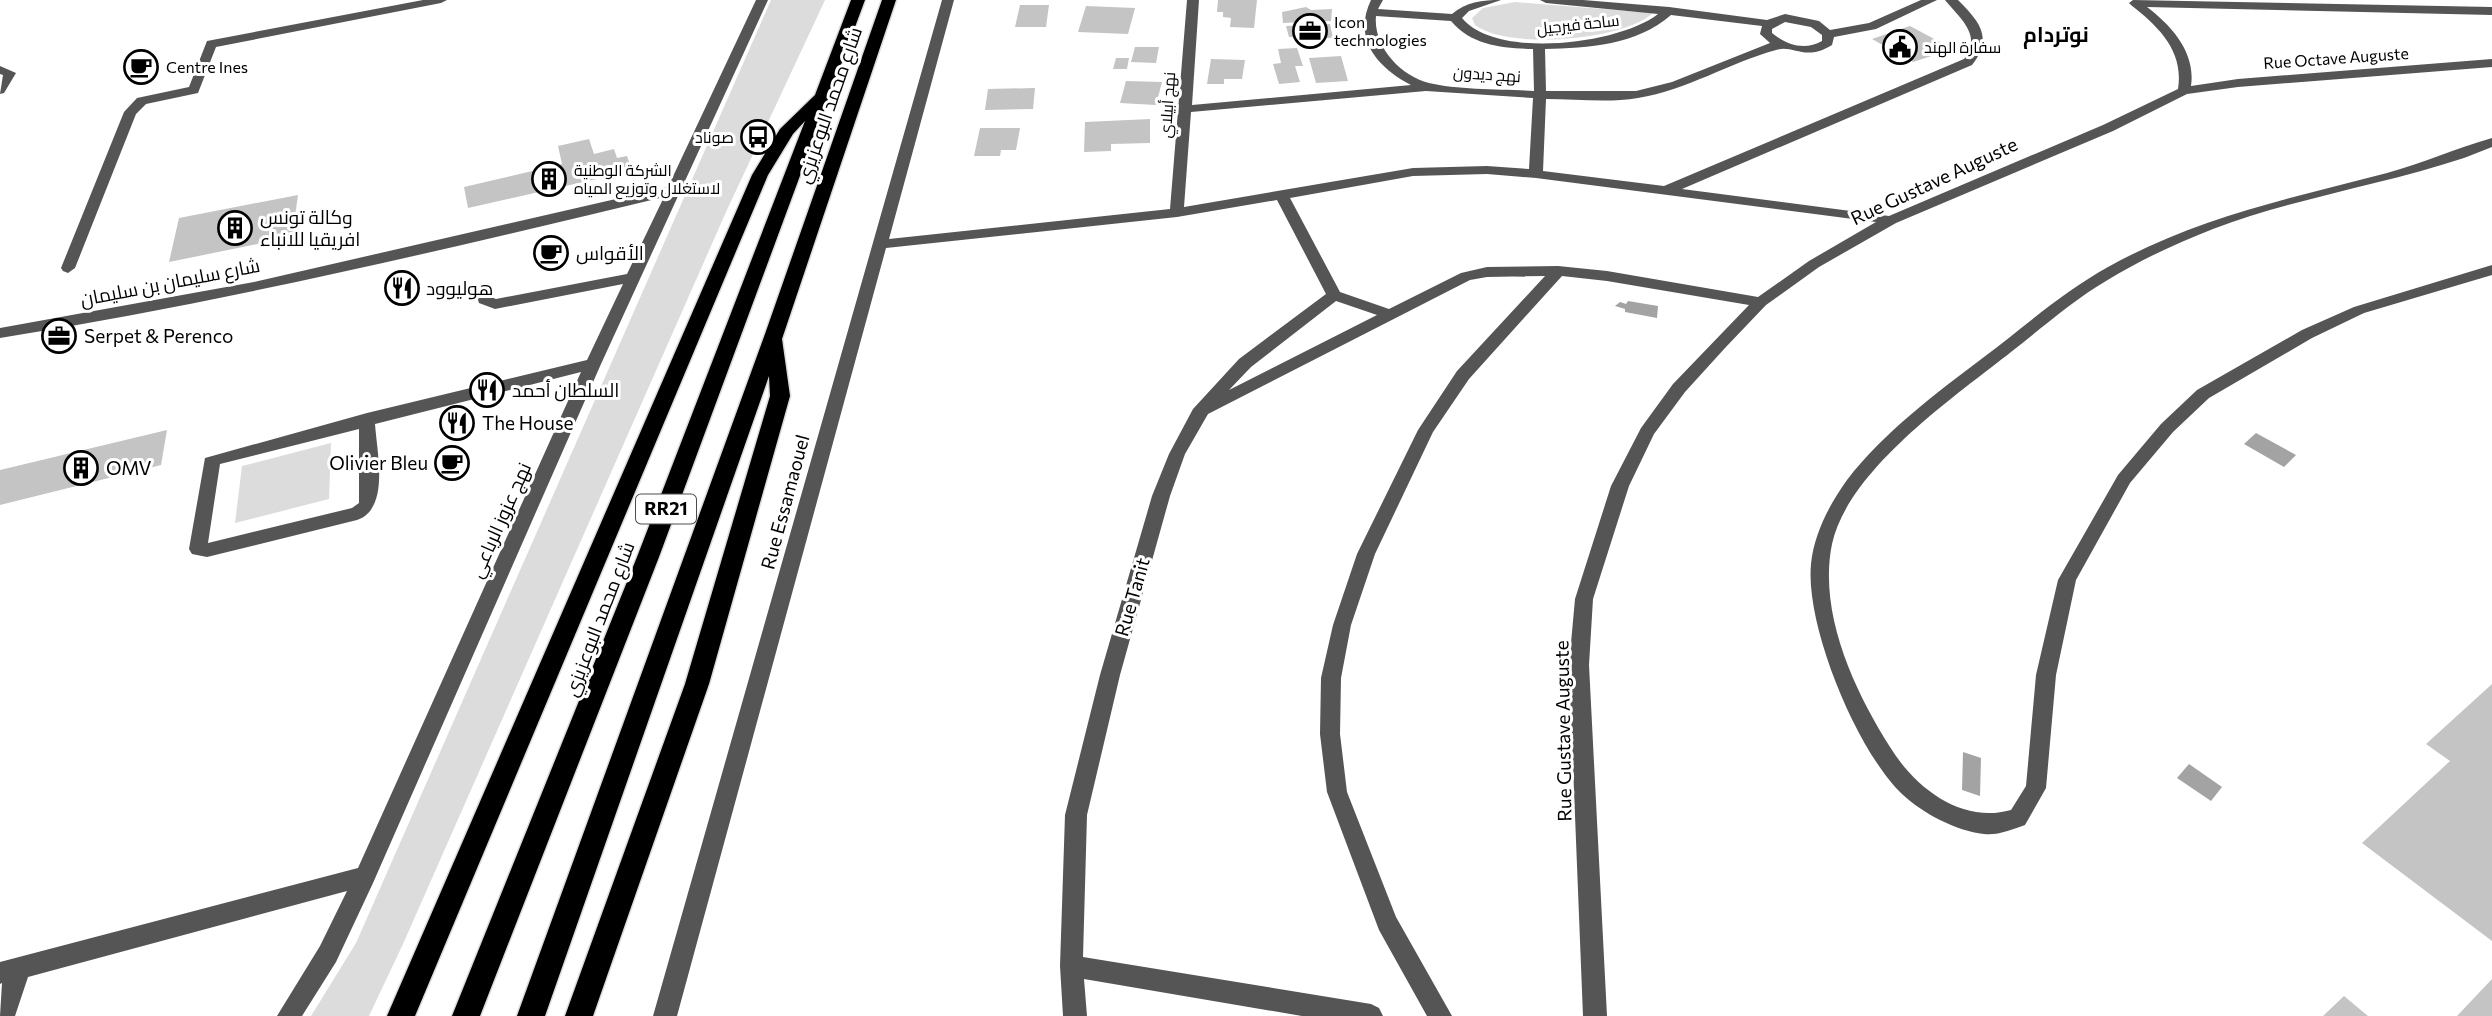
<svg xmlns="http://www.w3.org/2000/svg" width="2492" height="1016" viewBox="0 0 2492 1016" font-family="Commissioner,Cairo,sans-serif">
  <rect width="100%" height="100%" fill="#fff"/>
  <!-- green -->
  <path fill="#dcdcdc" d="M771 0H825L726 212 403 944 369 1016H311L356 943Z
    M1515 2 1653 13C1622 41 1508 50 1475 25L1472 18 1483 8Z
    M331 443 329 499 235 523 242 466Z"/>
  <!-- water -->
  <path fill="#a3a3a3" d="M1628 301 1658 306 1657 318 1625 312V309L1615 306 1620 302 1626 304Z
    M2256 433 2296 455 2284 467 2244 444Z
    M1963 752 1981 758 1980 796 1962 790Z
    M2189 764 2222 787 2211 801 2177 778Z"/>
  <!-- building -->
  <path fill="#c4c4c4" d="M1218 0H1257L1254 28 1230 27 1231 18 1223 17V12H1217Z
    M1020 5H1049L1046 27H1015Z
    M1086 6 1135 8 1128 34 1078 32Z
    M1306 7 1311 10 1332 9 1331 21 1283 23 1282 12Z
    M1330 24 1333 38 1289 37 1286 26Z
    M1910 26 1953 49 1913 62 1872 39Z
    M1135 47H1159L1156 63 1131 62Z
    M1297 48 1303 66H1295L1300 82 1279 84 1273 64 1281 63 1278 49Z
    M1341 56 1348 81 1316 83 1309 58Z
    M1116 58H1129L1127 69H1113Z
    M1211 59 1245 60 1242 79H1224V84H1207Z
    M1126 81 1162 82 1156 105 1120 103Z
    M1035 88 1033 109 985 110 988 89Z
    M1150 119V143L1111 144V151L1084 152 1085 122Z
    M980 128H1020L1016 150H1001L1000 156H974Z
    M589 139 594 154 614 149 617 158 627 156 632 171 468 208 464 187 562 164 558 146Z
    M298 195 292 237 169 262 179 218Z
    M167 430 161 465 0 505V470Z
    M2492 684V941L2362 843 2450 761 2426 744Z
    M2492 979V1016H2457Z
    M2344 996 2368 1016H2323Z"/>
  <g fill="none" stroke-linecap="round" stroke-linejoin="round">
    <!-- highway casing -->
    <g stroke="#dbdbdb" stroke-width="3">
      <path id="highway" d="M851 0H865L659 557 480 1016H452L637 557 805 121 793 134 768 175 415 1016H387L752 175 780 129 815 95Z
        M882 0H896L782 339 790 396 709 684 593 1016H565L685 684 770 396 769 376 545 1016H517L765 334Z"/>
    </g>
    <!-- minor -->
    <path fill="#555" fill-rule="evenodd" d="M423 0H447L441 3 216 47 198 93 146 104 136 114 75 268 68 273 63 271 61 268 124 112 137 98 189 87 207 41Z
      M756 0H768L601 364 373 883 336 962 302 1016H277L320 946 347 891 28 977 15 1016H0L2 983 0 984V962L358 868 581 372 375 424C377 453 390 509 357 520L207 557 192 554 189 549 205 458 367 413 587 360 623 284 495 309 479 303 475 291 482 286 487 288 491 297 496 299 627 274 664 197C444 250 224 302 0 338V328L254 282 668 187ZM359 429V503L352 508 208 543 220 464Z
      M942 0H954L889 239 1170 209 1187 0H1199L1192 105 1411 85C1375 66 1353 37 1371 0H1383L1378 9 1452 14C1466 2 1482 0 1501 0L1469 11 1462 18C1496 60 1620 44 1658 14L1546 3 1540 0H1583L1669 7 1767 20 1785 14 1819 21 1830 30 1869 23 1921 0H1937L1876 29 1834 37 1832 45C1805 62 1793 44 1776 50 1729 63 1687 90 1638 98 1609 103 1576 99 1546 99L1543 171 1664 186 1964 59C1983 36 1960 18 1945 0H1958C1979 21 1994 38 1972 65L1682 189 1889 216 2103 125 2178 89C2184 51 2159 27 2131 5L2129 3 2133 0 2492 7V15L2147 7C2172 26 2196 53 2191 86L2238 79 2492 59V67L2238 87 2187 94 2113 131 1896 223 1819 267 1766 305 1725 348 1685 392 1654 434 1629 486 1593 599 1589 665 1607 1016H1583L1569 665 1575 599 1611 486 1641 428 1673 384 1749 305 1607 281 1562 276 1469 379 1433 432 1375 554 1351 625 1341 678 1340 734 1347 792 1396 917 1452 1016H1427L1379 930 1327 792 1320 734 1321 678 1333 625 1357 554 1418 430 1457 371 1545 276 1487 277 1470 280 1208 414 1185 454 1170 496 1120 675 1087 815 1083 957 1371 1004 1379 1008 1383 1016H1302L1084 979 1087 1016H1063L1060 966 1065 815 1100 675 1152 496 1169 454 1193 409 1239 359 1326 294 1277 200 1177 217 886 248 677 1016H653ZM1671 15 1762 26 1760 34 1770 43 1672 82 1636 91H1546L1545 49C1588 48 1637 45 1671 15ZM1376 16 1451 21C1472 46 1503 48 1533 49L1534 91C1504 89 1457 90 1429 83 1400 76 1373 46 1376 16ZM1785 22 1811 27 1822 35V41C1805 51 1786 45 1772 33V29ZM1426 91 1533 98 1529 169 1487 166 1413 168 1184 207 1191 112ZM1487 174 1536 178 1876 222 1809 261 1758 297 1607 271 1558 266 1487 267 1461 273 1389 309 1340 292 1290 198 1413 176ZM1336 301 1377 315 1229 390 1251 367Z
      M0 66 16 73 4 93 0 94 3 75 0 74Z
      M2492 138V147L2464 158C2382 185 2295 198 2213 229 2177 243 2140 260 2106 281 2072 301 2042 328 2011 352 1954 397 1848 470 1832 544 1818 613 1854 690 1890 747 1915 788 1962 824 2011 810L2026 786 2036 675 2058 580 2118 475 2161 424 2197 390 2302 330 2354 307 2492 265V275L2364 313 2312 338 2209 398 2173 432 2130 483 2076 580 2056 675 2046 788 2025 825C2013 829 1997 836 1984 834 1956 831 1922 813 1902 794 1857 751 1805 626 1811 564 1814 534 1829 505 1847 480 1884 432 1935 394 1984 357 2025 326 2063 292 2108 267 2196 218 2291 198 2387 173 2423 163 2457 148 2492 138Z"/>
    <!-- highway -->
    <use href="#highway" fill="#000" fill-rule="evenodd"/>
  </g>
  <!-- icons -->
  <defs>
    <g id="office-ring" transform="scale(1.75)"><circle r="9.5" fill="#fff" stroke="#000" stroke-width="1.5"/><path d="M-6-3h4V-5.5h4V-3h4V5H-6ZM-1-4.5V-3h2v-1.5ZM-6 0V1H6V0Z" fill="#000"/></g>
    <g id="civic-ring" transform="scale(1.75)"><circle r="9.5" fill="#fff" stroke="#000" stroke-width="1.5"/><path d="M-.6-6.5H3V-4.5H.6V-3L4-1V1h2V6H-6V1h2V-1L-.6-3ZM-1.2 2.5V6h2.4V2.5Z" fill="#000"/></g>
    <g id="cafe-ring" transform="scale(1.75)"><circle r="9.5" fill="#fff" stroke="#000" stroke-width="1.5"/><path d="M-5.5-4.5H6V0H3Q3 3.5 0 3.5H-2.5Q-5.5 3.5-5.5 0ZM3-3.2v2h1.7v-2ZM-6 4.5H4V6H-6Z" fill="#000"/></g>
    <g id="bus-ring" transform="scale(1.75)"><circle r="9.5" fill="#fff" stroke="#000" stroke-width="1.5"/><path d="M-5-6H5V4H4V6H2V4H-2V6H-4V4H-5ZM-3.5-4V0h7V-4ZM-3.5 1.2v1.5H-2V1.2ZM2 1.2v1.5H3.5V1.2Z" fill="#000"/></g>
    <g id="building-ring" transform="scale(1.75)"><circle r="9.5" fill="#fff" stroke="#000" stroke-width="1.5"/><path d="M-4-6H4V6H1V3H-1V6H-4ZM-2.5-4.3h1.7v1.8h-1.7ZM.8-4.3h1.7v1.8H.8ZM-2.5-1h1.7V.8h-1.7ZM.8-1h1.7V.8H.8Z" fill="#000"/></g>
    <g id="restaurant-ring" transform="scale(1.75)"><circle r="9.5" fill="#fff" stroke="#000" stroke-width="1.5"/><path d="M-5-6h1v4h1v-4h1v4h1v-4h1v5L-1.5 .5V6h-2V.5L-5-1ZM5-6V6H3V1.5H1.5Q1.5-4 5-6Z" fill="#000"/></g>
  </defs>
  <g fill-rule="evenodd">
    <use href="#office-ring" x="1310" y="31"/>
    <use href="#civic-ring" x="1900" y="47"/>
    <use href="#cafe-ring" x="141" y="67"/>
    <use href="#bus-ring" x="758" y="137"/>
    <use href="#building-ring" x="549" y="179"/>
    <use href="#building-ring" x="235" y="228"/>
    <use href="#cafe-ring" x="551" y="253"/>
    <use href="#restaurant-ring" x="402" y="288"/>
    <use href="#office-ring" x="59" y="336"/>
    <use href="#restaurant-ring" x="487" y="390"/>
    <use href="#restaurant-ring" x="457" y="423"/>
    <use href="#cafe-ring" x="452" y="463"/>
    <use href="#building-ring" x="81" y="468"/>
  </g>
  <g text-anchor="middle" stroke-width="6" stroke-linejoin="round" paint-order="stroke">
    <!-- far-poi labels -->
    <g font-size="16" fill="#000" stroke="#fff" text-anchor="start">
      <text x="1334" y="28">Icon<tspan x="1334" dy="18">technologies</tspan></text>
      <text x="1924" y="53">سفارة الهند</text>
      <text x="166" y="73">Centre Ines</text>
      <text x="734" y="143" text-anchor="end">صوناد</text>
      <text x="574" y="176">الشركة الوطنية<tspan x="574" dy="18">لاستغلال وتوزيع المياه</tspan></text>
    </g>
    <!-- far-street labels -->
    <g font-size="16" fill="#000" stroke="#fff">
      <text transform="translate(1578 24) rotate(-6)" y="6">ساحة فيرجيل</text>
      <text transform="translate(2336 58) rotate(-4)" y="6">Rue Octave Auguste</text>
      <text transform="translate(1487 74) rotate(4)" y="6">نهج ديدون</text>
      <text transform="translate(1167 105) rotate(-86)" y="6">نهج أبيلاي</text>
    </g>
    <!-- shield labels -->
    <rect fill="#fff" stroke="#4c4c4c" stroke-width="2" x="636" y="494.5" width="60" height="29" rx="5"/>
    <g font-size="18" font-weight="bold" fill="#000">
      <text x="666" y="515">RR21</text>
    </g>
    <!-- street labels -->
    <g font-size="19" fill="#000" stroke="#fff">
      <text transform="translate(829 105) rotate(-71)" y="7">شارع محمد البوعزيزي</text>
      <text transform="translate(1934 181) rotate(-25)" y="7">Rue Gustave Auguste</text>
      <text transform="translate(170 282) rotate(-11)" y="7">شارع سليمان بن سليمان</text>
      <text transform="translate(785 502) rotate(-75)" y="7">Rue Essamaouel</text>
      <text transform="translate(500 520) rotate(-66)" y="7">نهج عزوز الرباعي</text>
      <text transform="translate(1132 597) rotate(-74)" y="7">Rue Tanit</text>
      <text transform="translate(599 619) rotate(-69)" y="7">شارع محمد البوعزيزي</text>
      <text transform="translate(1563 731) rotate(-91)" y="7">Rue Gustave Auguste</text>
    </g>
    <!-- poi labels -->
    <g font-size="19" fill="#000" stroke="#fff" text-anchor="start">
      <text x="260" y="224">وكالة تونس<tspan x="260" dy="22">افريقيا للانباء</tspan></text>
      <text x="576" y="260">الأقواس</text>
      <text x="426" y="295">هوليوود</text>
      <text x="84" y="343">Serpet &amp; Perenco</text>
      <text x="512" y="397">السلطان أحمد</text>
      <text x="482" y="430">The House</text>
      <text x="428" y="470" text-anchor="end">Olivier Bleu</text>
      <text x="106" y="475">OMV</text>
    </g>
    <!-- far-district labels -->
    <g font-size="21" font-weight="bold" fill="#000" stroke="#fff">
      <text x="2056" y="42">نوتردام</text>
    </g>
  </g>
</svg>
